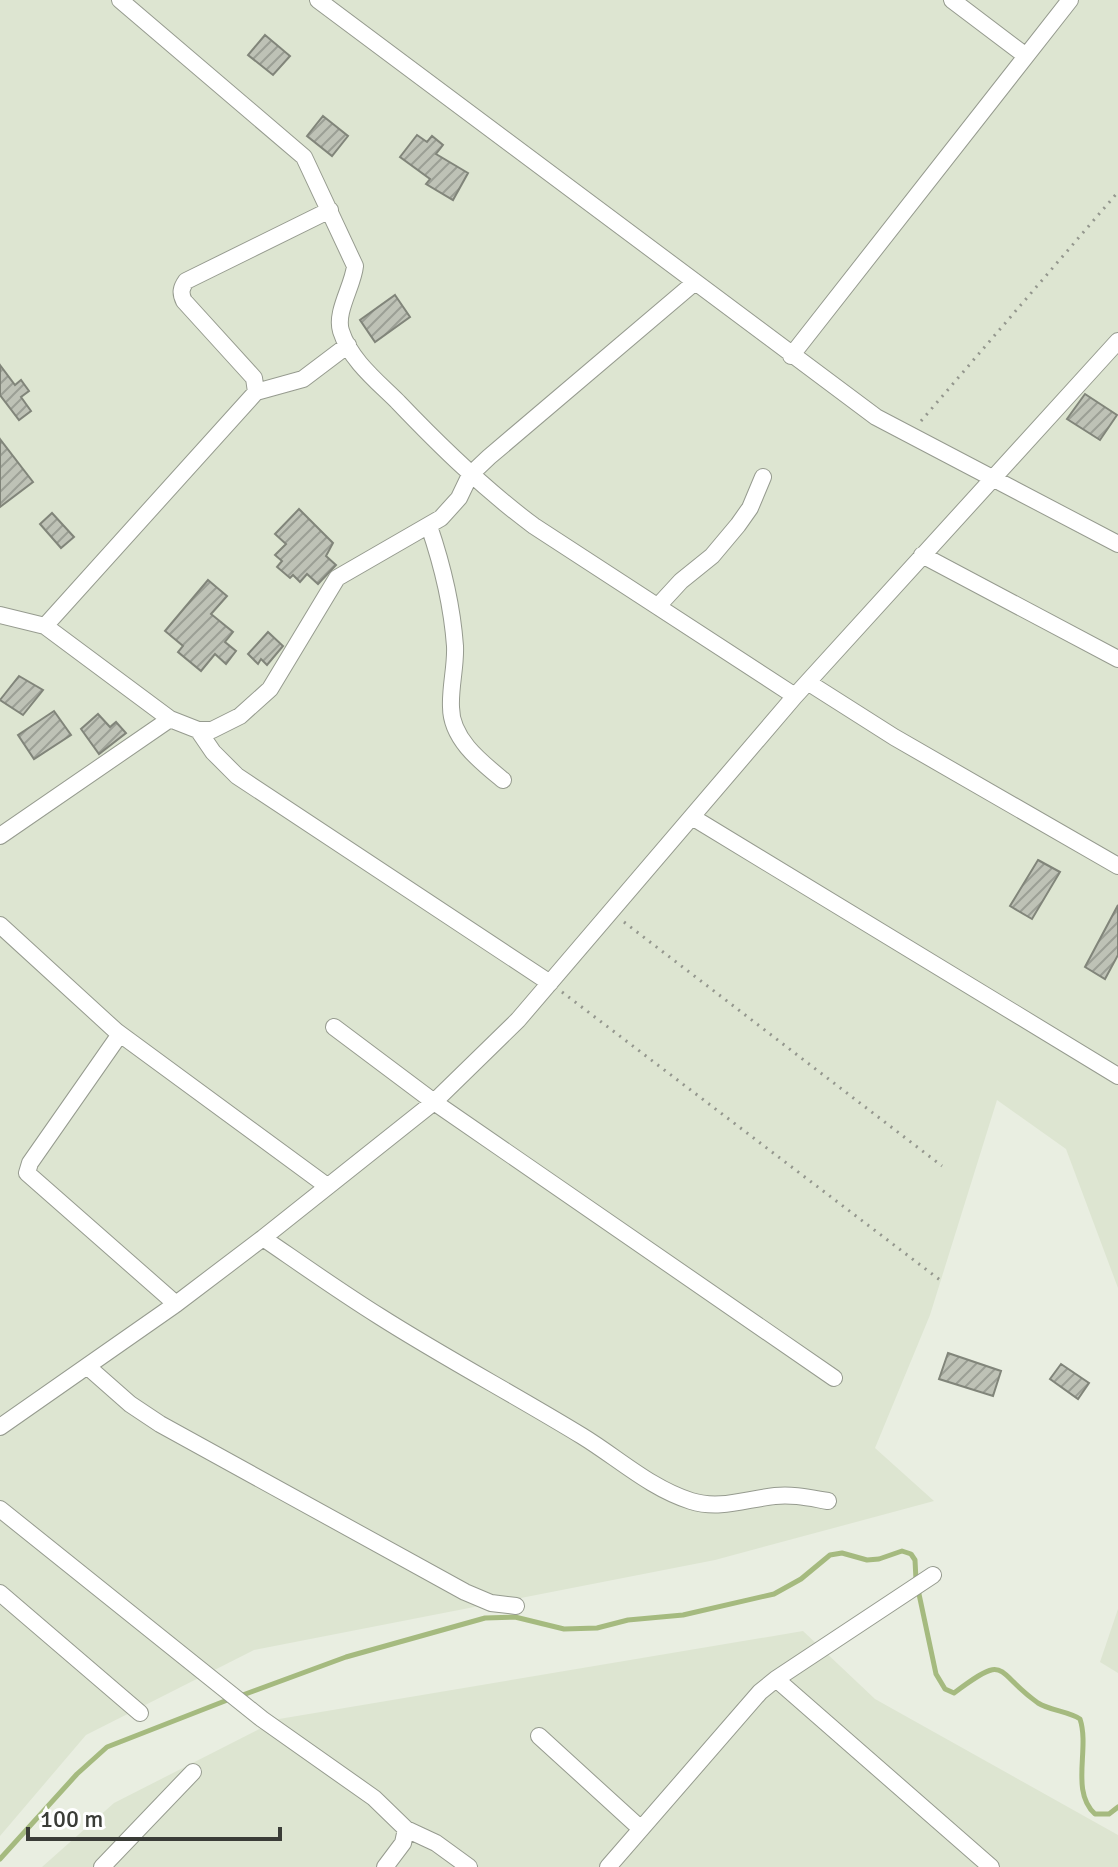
<svg xmlns="http://www.w3.org/2000/svg" width="1118" height="1867" viewBox="0 0 1118 1867" font-family="Signika,sans-serif">
  <defs>
    <pattern id="building-hatch" width="6" height="6" patternUnits="userSpaceOnUse" patternTransform="scale(2)"><rect width="6" height="6" fill="#bec2b6"/><path d="M-1 1l2-2M0 6l6-6M5 7l2-2" fill="none" stroke="#9b9f95"/></pattern>
  </defs>
  <rect width="100%" height="100%" fill="#e9eee1"/>
  <!-- built -->
  <path fill="#dde5d1" d="M0 0H1118V1288L1066 1149 997 1100 930 1315 875 1448 934 1501 715 1560 254 1650 86 1735 0 1836Z
    M1118 1609V1673L1100 1662Z
    M803 1631 875 1699 1118 1835V1867H42L114 1803 279 1719Z"/>
  <g fill="none" stroke-linecap="round" stroke-linejoin="round">
    <!-- stream -->
    <path stroke="#a5ba7f" stroke-width="5" d="M240 1696 346 1657 485 1618 515 1617 564 1629 597 1628 628 1620 683 1615 774 1594 801 1579 830 1555 842 1553 867 1560 879 1559 902 1551 911 1554 915 1560 916 1580 936 1674 945 1689 954 1693C1009 1652 993 1671 1038 1703 1051 1711 1068 1711 1080 1719 1090 1749 1070 1791 1095 1814H1109L1118 1807
      M0 1859 77 1774 107 1747 230 1699"/>
  </g>
  <!-- building -->
  <path fill="url(#building-hatch)" stroke="#81857a" stroke-width="2" d="M265 35 290 56 273 75 248 55Z
    M323 116 348 136 332 156 307 136Z
    M417 135 427 142 432 136 443 145 436 154 468 173 453 200 426 184 430 179 400 157Z
    M395 295 410 317 375 342 360 320Z
    M0 365 15 385 21 380 29 391 21 397 31 411 19 420 0 395Z
    M1085 394 1117 415 1100 440 1067 419Z
    M0 439 33 482 0 507Z
    M299 509 333 543 326 556 336 565 318 584 307 574 300 582 293 575 290 578 277 567 282 561 275 555 286 544 275 534Z
    M52 513 74 537 61 548 40 524Z
    M208 580 227 596 211 614 233 632 225 642 236 651 226 664 215 654 201 671 178 652 183 646 165 631Z
    M268 632 283 646 267 665 261 659 258 664 248 654Z
    M19 676 43 690 23 715 0 700Z
    M54 711 71 735 34 759 18 735Z
    M98 714 110 727 116 722 126 733 99 754 81 729Z
    M1038 860 1060 872 1032 919 1010 906Z
    M1118 905V955L1105 979 1085 967Z
    M948 1353 1001 1371 993 1396 939 1379Z
    M1061 1364 1089 1383 1078 1399 1050 1379Z"/>
  <g fill="none" stroke-linecap="round" stroke-linejoin="round">
    <!-- minor casing -->
    <g stroke="#969b8f" stroke-width="18">
      <path id="minor" d="M120 0 304 157 355 266C353 286 335 312 341 331 350 360 378 382 398 402 441 447 484 489 534 526L795 696
        M318 0 876 417 1118 544
        M952 0 1026 56
        M791 356 1070 0
        M256 392 303 379 348 345
        M429 526C442 564 452 605 455 646 456 666 450 687 451 707 451 739 481 762 503 780
        M922 555 1118 659
        M658 606 681 581 712 556 738 525 750 508 763 477
        M0 615 45 626 170 719 198 730H212L240 716 270 689 337 578 441 518 459 498 470 475 489 457 694 283
        M45 626 256 392 254 378 184 301C180 293 181 288 186 281L330 210
        M809 683 894 737 1118 866
        M198 730 213 752 237 776 550 983
        M692 817 1118 1076
        M0 836 170 719
        M0 925 116 1031 118 1037 30 1163 27 1173 176 1304
        M334 1027 434 1102 834 1378
        M116 1031 327 1186
        M263 1238C301 1264 339 1291 379 1316 445 1358 515 1395 582 1436 618 1458 650 1488 691 1501 720 1510 746 1499 775 1496 793 1494 810 1498 828 1501
        M88 1367 130 1404 160 1424 465 1592 491 1603 516 1606
        M0 1427 176 1304 263 1238 434 1102 518 1020 795 696 1118 341
        M0 1509 262 1719 374 1798 406 1829 403 1843 385 1867
        M0 1593 140 1713
        M776 1679 991 1867
        M539 1736 641 1829
        M406 1829 436 1843 469 1867
        M102 1867 193 1772
        M608 1867 760 1692 776 1679 933 1575"/>
    </g>
    <!-- path -->
    <path stroke="#94978e" stroke-width="3" stroke-dasharray="2 6" stroke-linecap="butt" d="M921 421 1118 192
      M624 922 942 1166
      M562 992 940 1280"/>
    <!-- minor -->
    <use href="#minor" stroke="#fff" stroke-width="16"/>
  </g>
  <!-- scale -->
  <path d="M28 1827v12h252v-12" fill="none" stroke="#3a3c37" stroke-width="4"/>
  <text x="40" y="1827" font-size="24" fill="#3a3c37" stroke="#ffffff" stroke-width="6" paint-order="stroke">100 m</text>
</svg>
